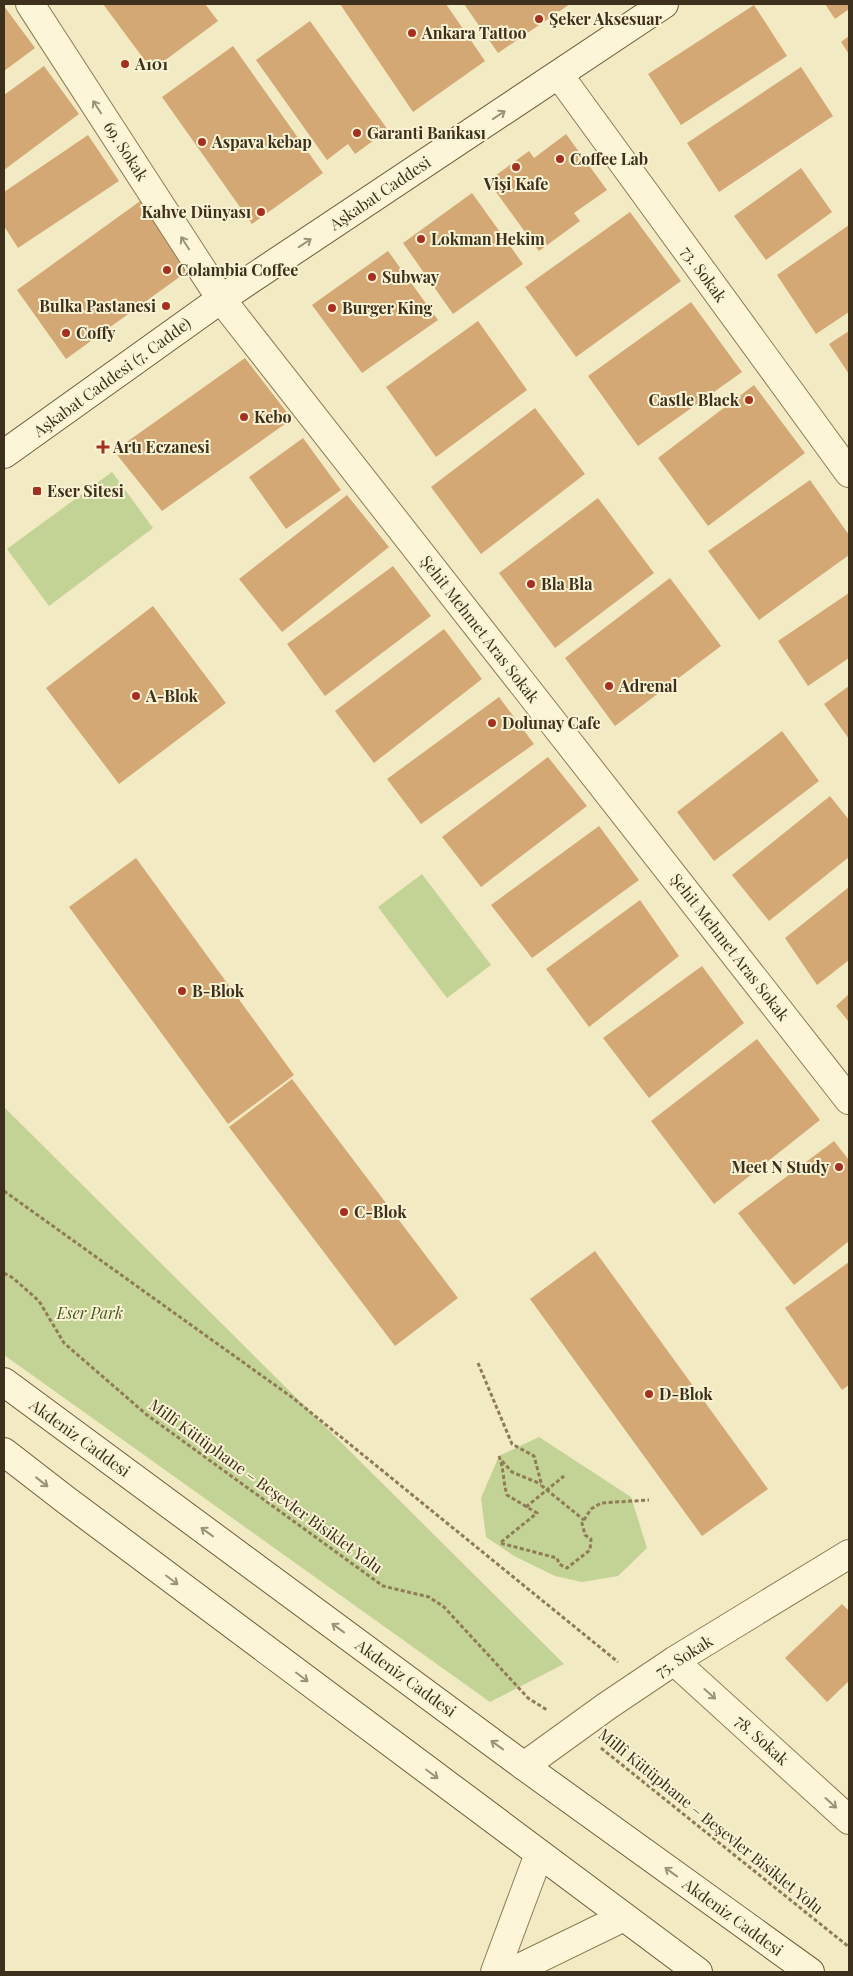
<svg xmlns="http://www.w3.org/2000/svg" width="853" height="1976" viewBox="0 0 853 1976" font-family="'Playfair Display',serif">
  <rect width="100%" height="100%" fill="#f2eac3"/>
  <!-- green -->
  <path fill="#c3d295" d="M112 472 153 528 49 606 7 549Z
    M422 874 491 965 447 998 378 907Z
    M4 1107 564 1664 490 1702 4 1355Z
    M539 1437 631 1497 647 1548 618 1576 582 1582 555 1576 514 1556 486 1537 481 1498 499 1456Z"/>
  <!-- building -->
  <path fill="#d4a875" d="M103 4H205L218 21 152 70Z
    M340 4H446L485 61 413 112Z
    M464 4H570L498 53Z
    M825 4H849V9L835 19Z
    M754 5 787 56 681 125 648 74Z
    M4 6 35 48 4 71Z
    M310 21 388 130 355 154 348 144 327 160 256 60Z
    M849 36V54L841 42Z
    M233 46 323 173 252 224 162 97Z
    M44 66 79 114 4 170V95Z
    M801 67 833 116 719 192 687 143Z
    M566 134 607 190 574 213 580 221 539 251 488 181 529 151 534 158Z
    M88 135 119 181 18 248 4 226V192Z
    M801 168 832 212 766 260 734 216Z
    M472 193 523 264 453 314 403 243Z
    M143 199 192 268 66 359 17 290Z
    M630 212 681 281 576 357 525 287Z
    M849 225V312L816 334 777 275Z
    M388 251 438 320 362 373 312 305Z
    M691 302 742 372 638 446 588 376Z
    M478 321 527 390 436 457 386 387Z
    M849 331V374L829 344Z
    M245 358 292 419 162 511 114 451Z
    M754 385 805 453 708 526 658 458Z
    M535 408 585 474 481 554 431 487Z
    M303 438 341 490 286 529 249 477Z
    M810 480 849 535V555L759 620 708 551Z
    M347 495 389 547 282 632 239 579Z
    M598 498 654 573 555 648 499 573Z
    M393 566 431 616 325 696 287 644Z
    M670 578 721 646 615 726 565 658Z
    M849 593V658L808 686 778 641Z
    M153 606 226 703 119 784 46 688Z
    M444 629 482 679 374 763 335 711Z
    M849 686V739L824 704Z
    M499 697 534 744 421 824 387 779Z
    M782 731 819 781 714 861 677 812Z
    M548 757 587 806 481 887 442 837Z
    M830 796 849 820V857L769 921 732 875Z
    M599 826 639 880 532 958 491 905Z
    M136 858 294 1075 228 1124 69 907Z
    M849 887V960L817 985 785 938Z
    M640 900 679 956 589 1027 546 969Z
    M702 966 744 1023 649 1098 603 1038Z
    M849 994V1022L836 1006Z
    M757 1039 820 1120 714 1204 651 1121Z
    M292 1079 458 1298 395 1346 229 1127Z
    M834 1141 849 1160V1241L794 1285 738 1213Z
    M595 1251 768 1489 702 1536 530 1299Z
    M849 1262V1385L842 1390 785 1308Z
    M842 1604 849 1611V1681L827 1702 785 1658Z"/>
  <g fill="none" stroke-linecap="round" stroke-linejoin="round">
    <!-- minor casing -->
    <g stroke="#8f7c57" stroke-width="30">
      <path id="minor" d="M30 4 221 299 849 1100
        M559 75 849 473
        M674 1661 849 1820
        M524 1766 607 1706 674 1661 849 1554
        M495 1972 539 1854
        M511 1972 624 1917"/>
    </g>
    <!-- secondary casing -->
    <g stroke="#705c3b" stroke-width="30">
      <path id="secondary" d="M4 454 221 299 664 4
        M4 1382 524 1766 810 1972
        M4 1452 66 1500 698 1972"/>
    </g>
    <!-- path -->
    <path stroke="#8f7c57" stroke-width="3" stroke-dasharray="4 2.5" stroke-linecap="butt" d="M4 1191 293 1398 618 1662
      M4 1273 13 1278 39 1301 64 1343 147 1415 383 1586 429 1597 444 1607 528 1698 547 1710
      M478 1363 512 1444 534 1456 542 1486 584 1520
      M499 1456C504 1469 503 1482 507 1495L537 1513 500 1543 557 1558 559 1564 567 1568 590 1550 591 1539 585 1535 582 1523 591 1509 601 1503 649 1500
      M502 1461 512 1472 541 1484
      M526 1507 564 1476
      M601 1748 849 1947"/>
    <!-- minor -->
    <use href="#minor" stroke="#fcf5d7" stroke-width="28"/>
    <!-- secondary -->
    <use href="#secondary" stroke="#fcf5d7" stroke-width="28"/>
  </g>
  <!-- one-way arrows -->
  <defs><path id="oneway-shaft" d="M-6 0H5M1.5-3L5.5 0L1.5 3" fill="none" stroke-width="1.6" stroke-linecap="round" stroke-linejoin="round" transform="scale(1.25)"/></defs>
  <g stroke="#9c927a">
    <use href="#oneway-shaft" transform="translate(97 107) rotate(-123)"/>
    <use href="#oneway-shaft" transform="translate(499 115) rotate(-34)"/>
    <use href="#oneway-shaft" transform="translate(185 243) rotate(-123)"/>
    <use href="#oneway-shaft" transform="translate(305 243) rotate(-34)"/>
    <use href="#oneway-shaft" transform="translate(42 1482) rotate(38)"/>
    <use href="#oneway-shaft" transform="translate(207 1532) rotate(-144)"/>
    <use href="#oneway-shaft" transform="translate(172 1580) rotate(37)"/>
    <use href="#oneway-shaft" transform="translate(338 1628) rotate(-144)"/>
    <use href="#oneway-shaft" transform="translate(302 1677) rotate(37)"/>
    <use href="#oneway-shaft" transform="translate(710 1694) rotate(42)"/>
    <use href="#oneway-shaft" transform="translate(497 1745) rotate(-144)"/>
    <use href="#oneway-shaft" transform="translate(432 1774) rotate(37)"/>
    <use href="#oneway-shaft" transform="translate(831 1803) rotate(42)"/>
    <use href="#oneway-shaft" transform="translate(671 1872) rotate(-144)"/>
  </g>
  <!-- markers -->
  <g fill="#a43021" stroke="#f9f3d3" stroke-width="2">
    <circle cx="539" cy="19" r="5"/>
    <circle cx="412" cy="33" r="5"/>
    <circle cx="125" cy="64" r="5"/>
    <circle cx="357" cy="133" r="5"/>
    <circle cx="202" cy="142" r="5"/>
    <circle cx="560" cy="159" r="5"/>
    <circle cx="516" cy="167" r="5"/>
    <circle cx="261" cy="212" r="5"/>
    <circle cx="421" cy="239" r="5"/>
    <circle cx="167" cy="270" r="5"/>
    <circle cx="372" cy="277" r="5"/>
    <circle cx="166" cy="306" r="5"/>
    <circle cx="332" cy="308" r="5"/>
    <circle cx="66" cy="333" r="5"/>
    <circle cx="749" cy="400" r="5"/>
    <circle cx="244" cy="417" r="5"/>
    <path d="M100.5 439.5h5v5h5v5h-5v5h-5v-5h-5v-5h5z"/>
    <rect x="32" y="486" width="10" height="10" rx="2.5"/>
    <circle cx="531" cy="584" r="5"/>
    <circle cx="609" cy="686" r="5"/>
    <circle cx="136" cy="696" r="5"/>
    <circle cx="492" cy="723" r="5"/>
    <circle cx="182" cy="991" r="5"/>
    <circle cx="839" cy="1167" r="5"/>
    <circle cx="344" cy="1212" r="5"/>
    <circle cx="649" cy="1394" r="5"/>
  </g>
  <g text-anchor="middle" stroke-width="4" stroke-linejoin="round" paint-order="stroke">
    <!-- poi labels -->
    <g font-size="16" font-weight="bold" fill="#3d301d" stroke="#f9f3d3" text-anchor="start">
      <text x="549" y="25">Şeker Aksesuar</text>
      <text x="422" y="39">Ankara Tattoo</text>
      <text x="135" y="70">A101</text>
      <text x="367" y="139">Garanti Bankası</text>
      <text x="212" y="148">Aspava kebap</text>
      <text x="570" y="165">Coffee Lab</text>
      <text x="516" y="190" text-anchor="middle">Vişi Kafe</text>
      <text x="251" y="218" text-anchor="end">Kahve Dünyası</text>
      <text x="431" y="245">Lokman Hekim</text>
      <text x="177" y="276">Colambia Coffee</text>
      <text x="382" y="283">Subway</text>
      <text x="156" y="312" text-anchor="end">Bulka Pastanesi</text>
      <text x="342" y="314">Burger King</text>
      <text x="76" y="339">Coffy</text>
      <text x="739" y="406" text-anchor="end">Castle Black</text>
      <text x="254" y="423">Kebo</text>
      <text x="113" y="453">Artı Eczanesi</text>
      <text x="47" y="497">Eser Sitesi</text>
      <text x="541" y="590">Bla Bla</text>
      <text x="619" y="692">Adrenal</text>
      <text x="146" y="702">A-Blok</text>
      <text x="502" y="729">Dolunay Cafe</text>
      <text x="192" y="997">B-Blok</text>
      <text x="829" y="1173" text-anchor="end">Meet N Study</text>
      <text x="354" y="1218">C-Blok</text>
      <text x="659" y="1400">D-Blok</text>
    </g>
    <!-- street labels -->
    <g font-size="16" fill="#3d301d" stroke="#f9f3d3">
      <text transform="translate(126 151) rotate(57)" y="6">69. Sokak</text>
      <text transform="translate(380 193) rotate(-34)" y="6">Aşkabat Caddesi</text>
      <text transform="translate(704 274) rotate(54)" y="6">73. Sokak</text>
      <text transform="translate(112 377) rotate(-36)" y="6">Aşkabat Caddesi (7. Cadde)</text>
      <text transform="translate(480 629) rotate(52)" y="6">Şehit Mehmet Aras Sokak</text>
      <text transform="translate(730 947) rotate(52)" y="6">Şehit Mehmet Aras Sokak</text>
      <text transform="translate(80 1438) rotate(36)" y="6">Akdeniz Caddesi</text>
      <text transform="translate(266 1486) rotate(36)" y="6">Millî Kütüphane – Beşevler Bisiklet Yolu</text>
      <text transform="translate(684 1656) rotate(-32)" y="6">75. Sokak</text>
      <text transform="translate(406 1678) rotate(36)" y="6">Akdeniz Caddesi</text>
      <text transform="translate(762 1740) rotate(42)" y="6">78. Sokak</text>
      <text transform="translate(711 1821) rotate(39)" y="6">Millî Kütüphane – Beşevler Bisiklet Yolu</text>
      <text transform="translate(733 1917) rotate(36)" y="6">Akdeniz Caddesi</text>
    </g>
    <!-- park labels -->
    <g font-size="16" font-style="italic" fill="#465b21" stroke="#f9f3d3">
      <text x="90" y="1319">Eser Park</text>
    </g>
  </g>
  <!-- border -->
  <rect width="853" height="1976" fill="none" stroke="#3d301d" stroke-width="10"/>
</svg>
